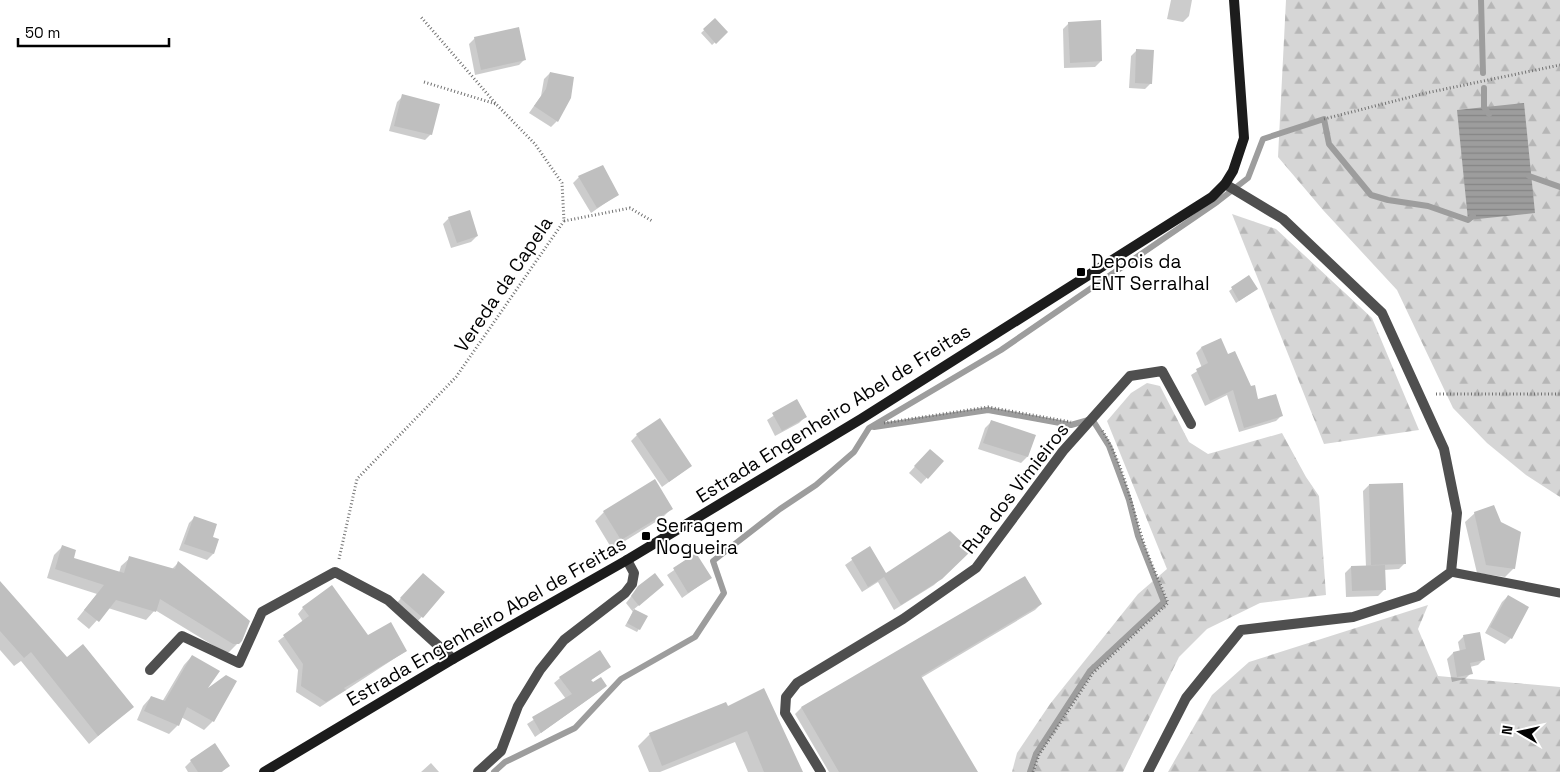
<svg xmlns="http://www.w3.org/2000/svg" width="1560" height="772" viewBox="0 0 1560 772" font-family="'Space Grotesk',sans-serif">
  <defs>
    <pattern id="forest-firs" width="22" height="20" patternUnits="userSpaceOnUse" patternTransform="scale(1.25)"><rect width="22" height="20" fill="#d6d6d6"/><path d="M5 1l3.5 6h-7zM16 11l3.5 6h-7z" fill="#b6b6b6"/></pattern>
    <pattern id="water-rules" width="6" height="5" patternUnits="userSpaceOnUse" patternTransform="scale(1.25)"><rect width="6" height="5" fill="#9d9d9d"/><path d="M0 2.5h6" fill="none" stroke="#858585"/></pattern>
  </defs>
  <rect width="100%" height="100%" fill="#fff"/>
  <!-- forest -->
  <path fill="url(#forest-firs)" d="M1286 0H1560V497L1526 475 1487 443 1453 408 1397 290 1323 210 1278 157Z
    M1232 214 1276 229 1372 318 1419 430 1324 444Z
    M1147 383 1160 386 1189 442 1208 454 1282 433 1306 477 1319 496 1326 595 1260 603 1207 629 1179 657 1123 772H1012L1017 753 1050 704 1138 594 1167 569 1107 421 1131 393Z
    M1428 605 1418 629 1438 676 1560 687V772H1168L1212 695 1249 662Z"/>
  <!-- water -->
  <path fill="url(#water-rules)" d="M1524 103 1535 213 1468 220 1457 110Z"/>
  <!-- shadow -->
  <path fill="#0003" d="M1171 0H1192L1189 16 1183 22 1167 19Z
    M715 20 726 32 712 45 701 33Z
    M1069 23 1101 61 1095 67 1064 68 1063 29Z
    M475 38 525 59 519 65 475 75 469 44Z
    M1137 50 1151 83 1145 89 1129 88 1131 56Z
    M550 73 557 121 551 127 529 113 541 96 544 79Z
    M403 96 431 134 425 140 389 131 397 102Z
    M579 177 617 195 591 213 573 183Z
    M449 218 477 236 471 242 451 248 443 224Z
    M1249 277 1254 291 1236 303 1229 291Z
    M1220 339 1228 356 1258 401 1281 416 1276 421 1239 432 1227 395 1205 406 1191 375 1202 368 1196 353 1201 348Z
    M796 401 805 417 799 423 775 436 767 420Z
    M991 422 1034 436 1027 457 1021 463 978 449 985 428Z
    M637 435 691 466 662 487 631 441Z
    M930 450 942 461 921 484 909 473Z
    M1369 485 1405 563 1399 569 1384 570V590L1378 596 1346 597 1345 573 1351 567H1366L1363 491Z
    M671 509 662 518 612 549 595 521 604 512Z
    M1475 513 1514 568 1505 577 1477 573 1465 522Z
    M195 517 211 538 217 540 213 554 207 560 179 550 189 523Z
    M62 547 73 559 119 573 121 566 130 558 171 570 178 563 238 643 229 652H224L155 610 146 620 108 608 89 629 77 619 97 594 47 578 54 555Z
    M869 548 886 574 970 551 934 585 894 610 878 582 862 592 845 565Z
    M696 555 710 578 682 598 667 575Z
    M1025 577 1041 604 1035 610 921 678 976 772H829L795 714 801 708Z
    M417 580 444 593 416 623 395 605Z
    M663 585 633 610 646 617 639 629 637 632 625 626 633 612 626 603 633 594 639 587Z
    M1508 596 1511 638 1505 644 1485 633 1502 602Z
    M0 598 67 658 132 707 89 744 21 661 14 666 0 650Z
    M303 608 368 637 406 651 320 707 296 692 298 670 278 641 303 622 298 614Z
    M1464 636 1484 659 1478 665 1470 667 1471 673 1465 679 1452 682 1447 659 1453 653 1460 652 1458 642Z
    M192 656 213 721 204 730 181 717 178 725 169 734 137 720 143 706 151 697 162 702 184 665Z
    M609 667 590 681 606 686 600 691 535 737 527 724 566 699 554 683 560 678Z
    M725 704 802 772H748L735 742 660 772H649L638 746 650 734Z
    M191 761 228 766 222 772H188L185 767Z
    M431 763 439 772H421Z"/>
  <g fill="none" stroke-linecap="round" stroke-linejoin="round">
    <!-- stream -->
    <path stroke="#9d9d9d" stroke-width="6" d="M1481 0 1483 73
      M1484 88V107L1489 114
      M1529 176 1560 187
      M874 427 988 410 1071 425 1092 419 1109 446 1129 500 1138 536 1164 602 1090 671 1036 754 1030 772
      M494 772 505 762 575 728 621 679 695 637 724 593 713 561 780 509 816 485 854 452 869 428 1001 350 1217 202 1248 178 1263 139 1324 119 1329 144 1371 195 1388 200 1428 206 1468 220 1473 216"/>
  </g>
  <!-- building -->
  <path fill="#bfbfbf" d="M715 18 728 32 716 44 703 29Z
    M1101 20 1102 61 1070 63 1068 22Z
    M519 27 526 60 481 70 474 37Z
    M1136 49 1154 50 1152 84 1135 83Z
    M550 72 574 77 571 98 558 122 534 106 546 89Z
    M402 94 440 104 432 135 394 126Z
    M603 165 619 195 597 208 578 176Z
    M470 210 478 236 457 243 448 217Z
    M1249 275 1258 289 1239 301 1231 287Z
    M1221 338 1228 354 1235 351 1251 386 1255 385 1258 399 1276 394 1283 416 1244 428 1233 390 1210 401 1196 369 1208 363 1201 347Z
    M797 399 807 417 782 431 772 413Z
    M660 418 692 466 669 482 636 434Z
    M991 420 1036 435 1028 457 983 443Z
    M930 449 944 461 928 479 914 466Z
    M655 479 673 509 621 540 603 511Z
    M1403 483 1406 564 1371 565 1369 484Z
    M1494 505 1501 522 1521 532 1515 569 1486 565 1474 512Z
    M194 516 217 524 213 537 219 539 214 554 184 544Z
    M950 531 971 551 942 579 901 605 884 577 868 587 851 558 870 546 886 573Z
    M62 545 76 550 74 558 124 573 129 556 175 569 178 561 250 621 242 641 239 644H233L160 599 156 612 116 600 99 622 84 610 104 585 55 569Z
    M696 553 712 578 688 593 673 568Z
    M1385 565 1386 590 1352 591 1351 566Z
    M423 573 445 592 423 618 400 598Z
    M655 573 664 585 639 606 631 596 638 586Z
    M1025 576 1042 604 921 676 978 772H839L801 707Z
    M0 581 67 657 83 644 134 707 98 736 31 652 24 658 0 631Z
    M332 585 368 635 391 622 407 651 344 688 346 690 326 702 301 686 303 664 283 635 309 616 302 607Z
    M1508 595 1529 607 1512 639 1490 627Z
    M634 609 648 616 640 630 627 623Z
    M1480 632 1485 660 1470 663 1473 674 1457 677 1453 652 1466 649 1463 635Z
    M600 650 611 667 591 680 593 682 601 677 607 686 541 733 532 717 572 694 559 677Z
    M192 655 220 671 208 688 226 675 237 681 214 722 187 707 179 726 144 711 151 696 165 701Z
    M764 688 803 772H764L747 731 662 766 649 733 726 702 728 706Z
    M215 743 230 766 221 772H198L190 760Z"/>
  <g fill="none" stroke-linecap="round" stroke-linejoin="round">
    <!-- path -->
    <path stroke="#717171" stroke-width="3" stroke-dasharray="1 2.5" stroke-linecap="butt" d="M424 82 496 104
      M1324 119 1426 93 1560 65
      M564 221 630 208 652 221
      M1436 394H1560
      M884 423 988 407 1071 422
      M339 559 357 479 456 377 564 221 562 183 535 144 496 104 421 17
      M1033 772 1039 755 1093 673 1168 603C1159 580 1148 558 1141 534 1130 499 1122 462 1102 430"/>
    <!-- service -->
    <path stroke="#4f4f4f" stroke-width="9" d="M1451 572 1560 593"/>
    <!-- minor -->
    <path stroke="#4f4f4f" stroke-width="10" d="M150 670 182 636 239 663 262 612 335 572 388 600 453 659
      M478 772 501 751 518 706 540 670 564 640 625 593 632 584 634 573 627 560
      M821 772 785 713 786 697 797 683 903 619 976 568 1063 451 1130 376 1162 371 1191 424"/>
    <!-- tertiary -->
    <path stroke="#4f4f4f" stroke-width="10" d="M1148 772 1186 698 1241 630 1353 617 1418 596 1451 572 1457 513 1444 449 1382 313 1283 219 1225 184"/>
    <!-- secondary -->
    <path stroke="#1c1c1c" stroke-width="10" d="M264 772 453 659 627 560 861 419 1212 197 1225 184 1233 171 1244 138 1234 0"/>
  </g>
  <!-- markers -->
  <g fill="#000" stroke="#fff" stroke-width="2">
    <rect x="1076" y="267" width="10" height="10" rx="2.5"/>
    <rect x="641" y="531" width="10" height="10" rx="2.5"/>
  </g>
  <g text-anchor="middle" stroke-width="4" stroke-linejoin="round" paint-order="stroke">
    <!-- poi labels -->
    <g font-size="19" fill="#000" stroke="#fff" text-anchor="start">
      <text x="1091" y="268">Depois da<tspan x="1091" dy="22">ENT Serralhal</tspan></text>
      <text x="656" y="532">Serragem<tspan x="656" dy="22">Nogueira</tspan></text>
    </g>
    <!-- street labels -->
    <g font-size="19" fill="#000" stroke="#fff">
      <text transform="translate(503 284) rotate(-56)" y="7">Vereda da Capela</text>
      <text transform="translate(833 413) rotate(-32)" y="7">Estrada Engenheiro Abel de Freitas</text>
      <text transform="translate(1015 488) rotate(-52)" y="7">Rua dos Vimieiros</text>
      <text transform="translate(486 621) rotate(-30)" y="7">Estrada Engenheiro Abel de Freitas</text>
    </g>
  </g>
  <!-- north arrow -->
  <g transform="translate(1520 732) rotate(279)" stroke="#ffffff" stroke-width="4" paint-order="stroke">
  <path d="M0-4L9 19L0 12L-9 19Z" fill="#000000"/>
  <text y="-8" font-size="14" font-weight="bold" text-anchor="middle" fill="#000000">N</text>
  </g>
  <!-- scale -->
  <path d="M18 38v8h151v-8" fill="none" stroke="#000000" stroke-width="2.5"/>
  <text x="25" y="38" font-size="15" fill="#000000" stroke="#ffffff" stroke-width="4" paint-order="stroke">50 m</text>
</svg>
